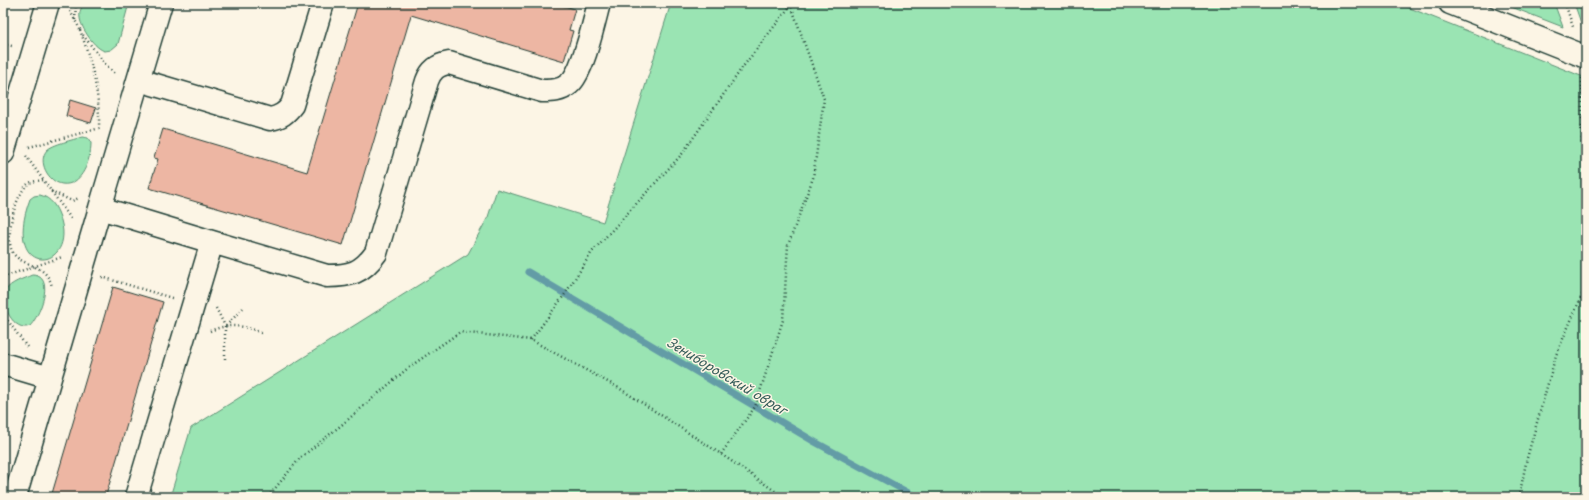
<svg xmlns="http://www.w3.org/2000/svg" width="1589" height="500" viewBox="0 0 1589 500" font-family="'Playpen Sans',sans-serif">
  <rect width="100%" height="100%" fill="#fcf5e5"/>
  <filter id="ink" filterUnits="userSpaceOnUse"><feTurbulence type="fractalNoise" baseFrequency=".025" numOctaves="2"/><feDisplacementMap in="SourceGraphic" scale="8" xChannelSelector="R" yChannelSelector="G"/><feConvolveMatrix kernelMatrix="1 2 1 2 8 2 1 2 1" color-interpolation-filters="sRGB"/></filter>
  <g filter="url(#ink)">
    <!-- green -->
    <path fill="#9ae4b3" stroke="#5c9074" d="M85 3H129L118 44 111 50 105 51C95 49 81 28 80 18 79 12 81 7 85 3Z
      M671 3H1397L1586 78V497H1549L1546 494 1535 496 1534 497H170L191 428 468 254 488 217 497 189 603 222Z
      M1501 3H1554L1563 27Z
      M1574 3H1586V37Z
      M82 137 88 138 91 143C91 159 82 187 62 184 48 182 37 161 47 150 53 144 73 140 82 137Z
      M40 195C51 198 56 206 60 217 79 273 0 279 30 199L34 196Z
      M32 275C57 275 39 317 30 326 14 333 0 304 5 291 11 282 23 279 32 275Z"/>
    <g fill="none" stroke-linecap="round" stroke-linejoin="round">
      <!-- stream -->
      <path stroke="#639ca6" stroke-width="7" d="M528 272 815 442 916 497"/>
    </g>
    <!-- building -->
    <path fill="#edb6a3" stroke="#1f3d34" d="M358 3H554L575 9 569 30 573 31 564 61 411 15 343 245 149 188 158 159 154 158 163 129 307 172Z
      M70 100 96 108 91 123 66 116Z
      M113 287 163 302 107 492 106 497H51Z"/>
    <g fill="none" stroke-linecap="round" stroke-linejoin="round">
      <!-- minor casing -->
      <g stroke="#1f3d34" stroke-width="25">
        <path id="minor" d="M1450 3 1586 57
          M139 80 270 119C281 117 286 113 292 105L323 3
          M3 153 48 3
          M212 242 327 276C350 276 362 273 376 253L427 81C431 70 437 65 449 63L542 91C552 91 561 91 569 84 583 73 594 22 599 3
          M3 364 50 378 100 208
          M15 497 50 378
          M136 497 212 242 100 208 161 3"/>
      </g>
      <!-- path -->
      <path stroke="#1f3d34" stroke-width="2.5" stroke-dasharray="1 3" stroke-linecap="butt" d="M1565 3 1573 27
        M70 11 81 31
        M3 16 7 3
        M75 20 76 3
        M80 30C91 60 100 94 99 127
        M83 35 106 65 116 74
        M3 44 12 46
        M1582 78V144L1586 163
        M29 147 100 128
        M26 156 72 220
        M43 180C38 181 32 181 28 184 15 195 5 236 12 251 19 267 47 262 52 287
        M51 191 72 201 79 198
        M3 277 62 257
        M102 277 172 298
        M216 308 225 326V361
        M3 314 27 347
        M226 326 243 308
        M210 331C228 323 246 325 263 334
        M531 340 565 294 592 252 682 154 742 68 791 5 792 3
        M721 454 755 407 783 320 788 245 813 178 824 99 791 5
        M268 497 300 458 344 423 408 368 460 332 531 340 619 388 721 454 778 493 789 497
        M1519 497 1527 458 1556 355 1586 286"/>
      <!-- minor -->
      <use href="#minor" stroke="#fcf5e5" stroke-width="22"/>
    </g>
  </g>
  <g text-anchor="middle" stroke-width="3" stroke-linejoin="round" paint-order="stroke">
    <!-- water labels -->
    <g font-size="13" font-style="italic" fill="#365d5a" stroke="#fcf5e5">
      <text transform="translate(727 376) rotate(31)" y="5">Зениборовский овраг</text>
    </g>
  </g>
  <!-- margin -->
  <rect width="1589" height="500" fill="none" stroke="#fcf5e5" stroke-width="16"/>
  <rect x="8" y="8" width="1573" height="484" fill="none" stroke="#1f3d34" stroke-width="1.5" filter="url(#ink)"/>
</svg>
